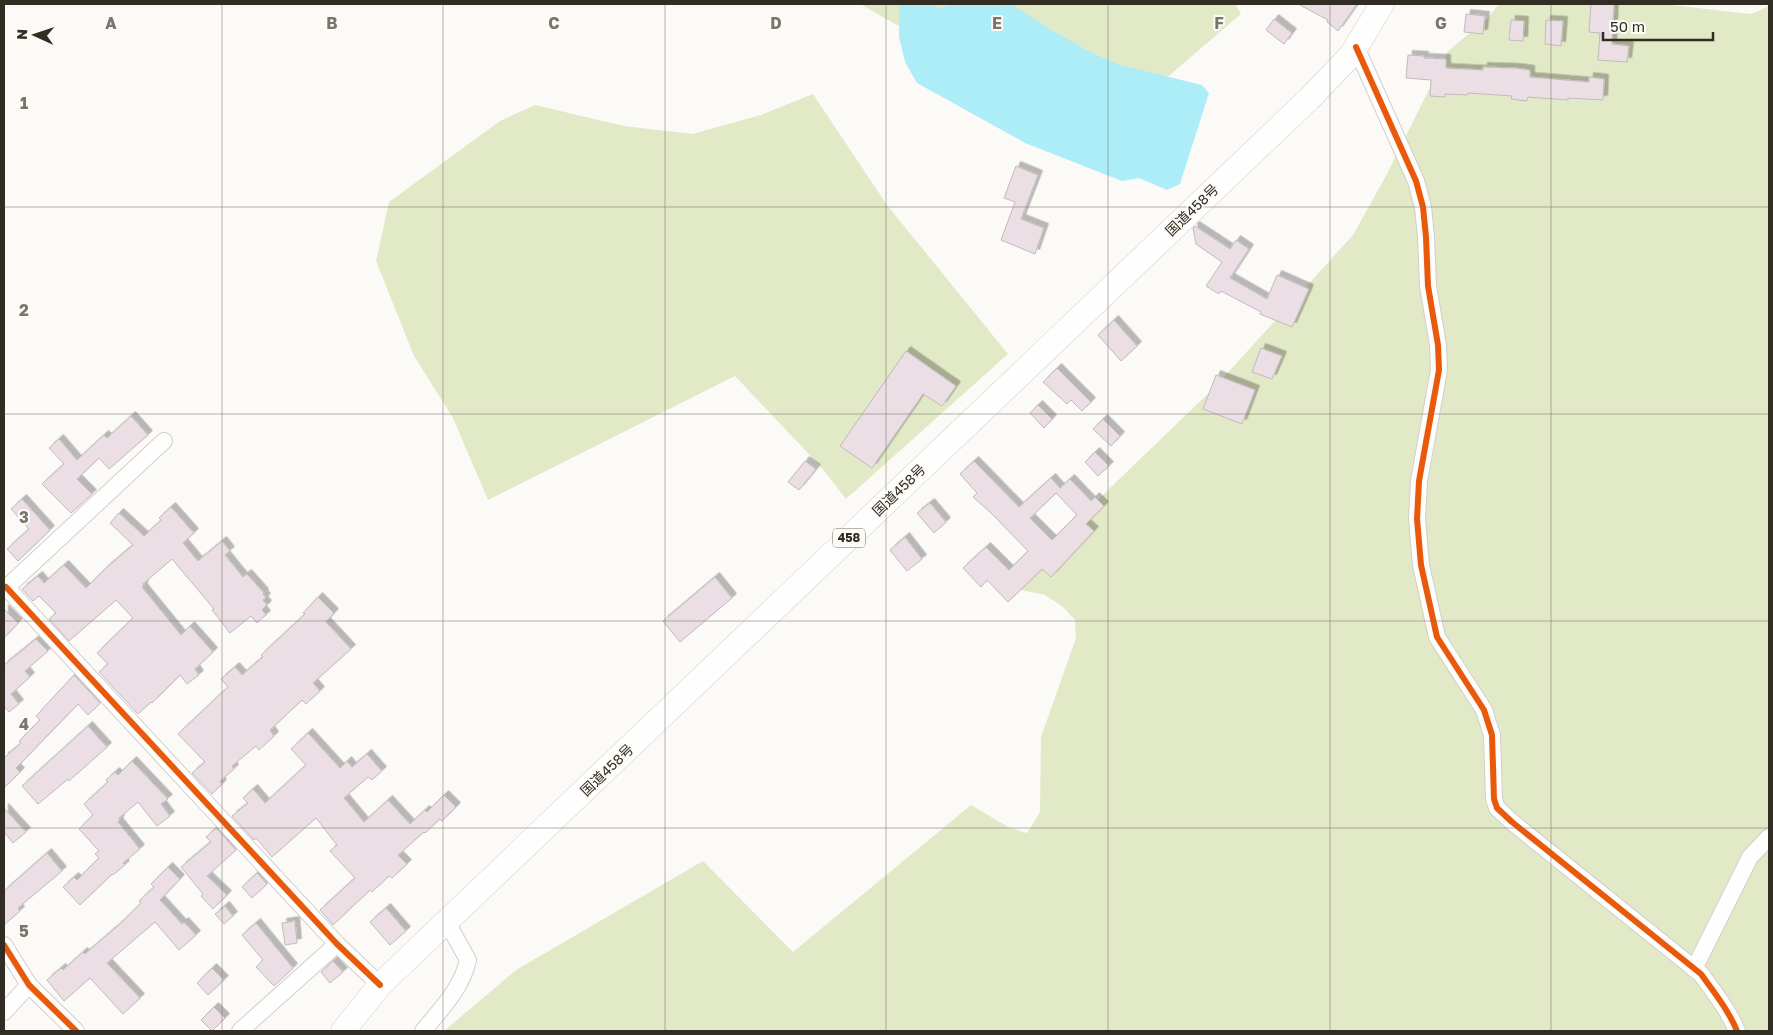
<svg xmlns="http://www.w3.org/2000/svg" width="1773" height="1035" viewBox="0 0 1773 1035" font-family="'Golos Text','Noto Sans JP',sans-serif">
  <defs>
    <filter id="shadow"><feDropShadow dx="4.5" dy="-4.5" stdDeviation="0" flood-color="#0004"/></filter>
  </defs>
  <rect width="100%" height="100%" fill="#fcfaf7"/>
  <!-- green -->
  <path fill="#e2e9c6" d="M860 4H1235L1241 14 1096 138Z
    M1499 4H1662L1751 14 1769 6V1031H444L516 970 703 861 793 952 971 805 1010 828 1027 833 1040 812 1041 737 1076 638 1075 620 1062 606 1045 595 1007 587 1213 389 1353 235 1387 174 1448 51 1488 18Z
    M813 94 887 205 1008 354 846 499 822 468 735 376 488 500 453 418 414 356 376 261 389 202 500 121 535 105 624 126 692 134 761 115Z"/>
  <!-- water -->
  <path fill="#adedf8" d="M899 4H930L940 9 951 4H1011L1048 28 1092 53 1120 65 1202 85 1209 93 1180 184 1167 190 1139 178 1122 181 1025 143 917 83 905 62 899 37Z"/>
  <!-- building -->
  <path fill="#ecdee5" stroke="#c0babc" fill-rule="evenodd" filter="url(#shadow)" d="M1298 4H1357L1338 31 1327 22 1328 20Z
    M1591 4H1614L1612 44 1629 46 1627 62 1598 60 1600 33 1589 32Z
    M1466 14 1485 16 1483 34 1464 32Z
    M1274 19 1292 33 1284 44 1266 30Z
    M1511 20 1524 21 1523 41 1509 40Z
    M1546 20 1563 21 1561 46 1545 44Z
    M1408 55 1424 56V58L1446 59V68L1483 70V67L1515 68 1530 70V77L1589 82V77L1604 79 1603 100 1568 98V100L1528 97 1527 101 1511 99 1512 96 1468 93 1467 95 1445 94V97L1430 96 1431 80 1406 78Z
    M1016 166 1038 175 1021 219 1044 228 1035 254 1001 240 1015 202 1004 198Z
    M1195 226 1230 249 1236 240 1249 249 1230 278 1267 299 1277 275 1309 289 1292 327 1260 314 1261 312 1221 291 1219 294 1206 286 1222 262 1196 244 1193 228Z
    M1114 320 1137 346 1121 361 1098 335Z
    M1261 348 1282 356 1272 379 1252 372Z
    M906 351 956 386 942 406 923 394 872 468 840 446Z
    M1057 368 1091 402 1082 411 1071 400 1067 404 1043 382Z
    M1216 375 1255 390 1242 424 1203 409Z
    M1038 405 1052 419 1044 428 1030 413Z
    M131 416 148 435 109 469 99 458 77 479 92 494 71 513 42 484 64 464 49 448 59 439 77 460 104 435 107 438Z
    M1103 419 1120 436 1111 446 1093 429Z
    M1095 452 1109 466 1098 476 1085 462Z
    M805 461 816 469 799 490 788 482Z
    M974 461 1019 507 1051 478 1060 488 1070 479 1091 501 1095 497 1104 506 1086 524 1094 531 1051 577 1042 569 1008 602 987 580 981 587 963 568 986 547 1009 570 1028 551 990 512 973 497 977 493 960 474ZM1056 493 1077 515 1052 540 1030 518Z
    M22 499 50 530 18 561 7 549 29 529 11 509Z
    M930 503 946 522 934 533 917 513Z
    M171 507 194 533 183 543 198 561 222 541 230 551 225 555 243 577 247 574 264 593 263 594 266 598 263 600 267 605 262 610 266 615 257 623 251 616 230 633 212 610 214 609 172 559 143 584 144 586 142 587 181 635 190 626 213 652 195 669 199 675 187 684 180 675 152 703 151 702 138 714 99 672 108 664 97 653 133 618 116 600 69 641 49 619 56 613 39 596 33 601 22 589 38 576 44 583 64 565 86 588 106 568 133 545 110 523 119 513 144 536 161 520 159 518Z
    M905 537 922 559 907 571 890 550Z
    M715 577 732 598 680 642 663 621Z
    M318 597 334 613 326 622 351 649 313 683 320 691 306 704 302 700 270 730 274 736 259 750 256 746 232 766 234 769 220 781 222 784 212 794 192 773 205 762 178 734 228 687 221 679 235 667 242 675 263 657 261 655 305 614 303 613Z
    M4 609 18 623 4 638Z
    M36 639 48 651 25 671 30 677 11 694 19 704 9 712 4 706V665Z
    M74 675 100 703 88 715 78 704 16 768 20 772 4 788V756L5 757 21 743 19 741 40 720 36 716Z
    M88 726 107 747 69 781 68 779 38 804 22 786Z
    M308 733 340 768 347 761 352 767 367 754 382 771 372 780 368 777 344 798 364 822 388 800 410 824 425 810 427 812 444 795 456 807 442 821 440 819 425 833 424 832 398 855 407 864 392 878 389 876 372 892 370 890 333 925 320 910 355 878 330 851 337 845 316 818 272 857 256 838 254 840 232 816 248 803 243 798 253 789 265 803 306 765 291 749Z
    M132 761 168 799 161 804 170 816 157 826 138 802 119 818 120 820 118 822 140 849 123 863 125 865 113 875 112 874 80 905 63 887 74 877 77 880 99 858 95 854 99 851 79 829 93 815 84 804 108 782 106 780 115 772 118 775Z
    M4 808 26 832 13 843 4 832Z
    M215 829H217L236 850 207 876 227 895 213 909 201 896 203 894 181 867 211 842 206 837Z
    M47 853 62 871 18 908 20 911 4 925V891Z
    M168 867 180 879 160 900 182 924 184 922 196 935 179 950 155 922 107 963 140 998 123 1014 90 978 64 1001 47 980 61 968 63 970 83 952 85 954 121 923 141 903 139 901 154 887 151 884Z
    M257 873 267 884 252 898 242 887Z
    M225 906 233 916 224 924 215 914Z
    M386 908 406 931 390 945 370 922Z
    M295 921 297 943 285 945 282 923Z
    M256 923 293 968 274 986 256 967 263 960 242 935Z
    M333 961 343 972 330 983 321 972Z
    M212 968 224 980 208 995 197 983Z
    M214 1007 225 1018 212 1031 201 1020Z"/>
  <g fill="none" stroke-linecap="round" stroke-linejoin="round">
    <!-- minor casing -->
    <g stroke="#d2cfc9" stroke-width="18">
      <path id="minor" d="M1356 47 1416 181 1423 207 1426 237 1428 286 1438 345 1439 370 1419 481 1417 519 1421 565 1437 637 1484 710 1492 735 1494 799 1497 808 1512 822 1701 974C1714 992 1729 1011 1737 1031
        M6 587 337 944 380 985
        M4 590 164 441
        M4 945 29 985 76 1031
        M1694 969 1750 857 1769 837
        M4 1012 29 985
        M240 1031 337 944
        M423 1031C441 1009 462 988 468 960L447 922"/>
    </g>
    <!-- highway casing -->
    <g stroke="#d2cfc9" stroke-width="25">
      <path id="highway" d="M343 1031 380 985 1309 99 1352 54 1382 4"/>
    </g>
    <!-- minor -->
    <use href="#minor" stroke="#fffefe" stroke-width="16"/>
    <!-- highway -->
    <use href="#highway" stroke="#fffefe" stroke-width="24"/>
    <!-- cycleway casing -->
    <g stroke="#fdfbf6" stroke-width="9">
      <path id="cycleway" d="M1356 47 1416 181 1423 207 1426 237 1428 286 1438 345 1439 370 1419 481 1417 519 1421 565 1437 637 1484 710 1492 735 1494 799 1497 808 1512 822 1701 974C1714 992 1729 1011 1737 1031
        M6 587 337 944 380 985
        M4 945 29 985 76 1031"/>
    </g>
    <!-- cycleway -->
    <use href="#cycleway" stroke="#e8590c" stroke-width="6"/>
  </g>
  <!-- grid -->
  <path fill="none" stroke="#78756d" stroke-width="1" stroke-opacity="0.55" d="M222 4V1031M443 4V1031M665 4V1031M886 4V1031M1108 4V1031M1330 4V1031M1551 4V1031M4 207H1769M4 414H1769M4 621H1769M4 828H1769"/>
  <g text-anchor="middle" stroke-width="4" stroke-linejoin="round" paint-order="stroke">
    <!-- shield labels -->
    <rect fill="#fdfbf6" stroke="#6e6b62" stroke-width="1" x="833" y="528.5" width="32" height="19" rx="4"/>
    <g font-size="12" font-weight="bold" fill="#312d23">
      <text x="849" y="542">458</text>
    </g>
    <!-- street labels -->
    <g font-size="14" fill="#312d23" stroke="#fdfbf6">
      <text transform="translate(1192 210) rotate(-44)" y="5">国道458号</text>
      <text transform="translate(899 490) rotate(-44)" y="5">国道458号</text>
      <text transform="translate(607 770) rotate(-44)" y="5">国道458号</text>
    </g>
  </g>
  <g font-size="16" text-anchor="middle" font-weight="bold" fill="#78756d" stroke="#fdfbf6" stroke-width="4" stroke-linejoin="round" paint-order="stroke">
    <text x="111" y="29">A</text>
    <text x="332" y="29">B</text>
    <text x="554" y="29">C</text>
    <text x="776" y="29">D</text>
    <text x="997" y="29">E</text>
    <text x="1219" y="29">F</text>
    <text x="1441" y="29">G</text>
    <text x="24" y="109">1</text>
    <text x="24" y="316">2</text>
    <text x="24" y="523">3</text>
    <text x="24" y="730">4</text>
    <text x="24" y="937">5</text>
  </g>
  <!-- border -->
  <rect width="1773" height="1035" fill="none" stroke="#312d23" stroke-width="10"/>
  <!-- north arrow -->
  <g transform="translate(35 35) rotate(273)" stroke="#fdfbf6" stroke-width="4" paint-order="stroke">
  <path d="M0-4L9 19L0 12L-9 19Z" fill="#312d23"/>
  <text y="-8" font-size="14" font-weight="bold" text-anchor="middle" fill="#312d23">N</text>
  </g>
  <!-- scale -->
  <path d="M1603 32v8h110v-8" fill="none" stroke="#312d23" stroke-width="2.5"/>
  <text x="1610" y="32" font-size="15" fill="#312d23" stroke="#fdfbf6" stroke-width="4" paint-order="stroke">50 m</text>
</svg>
